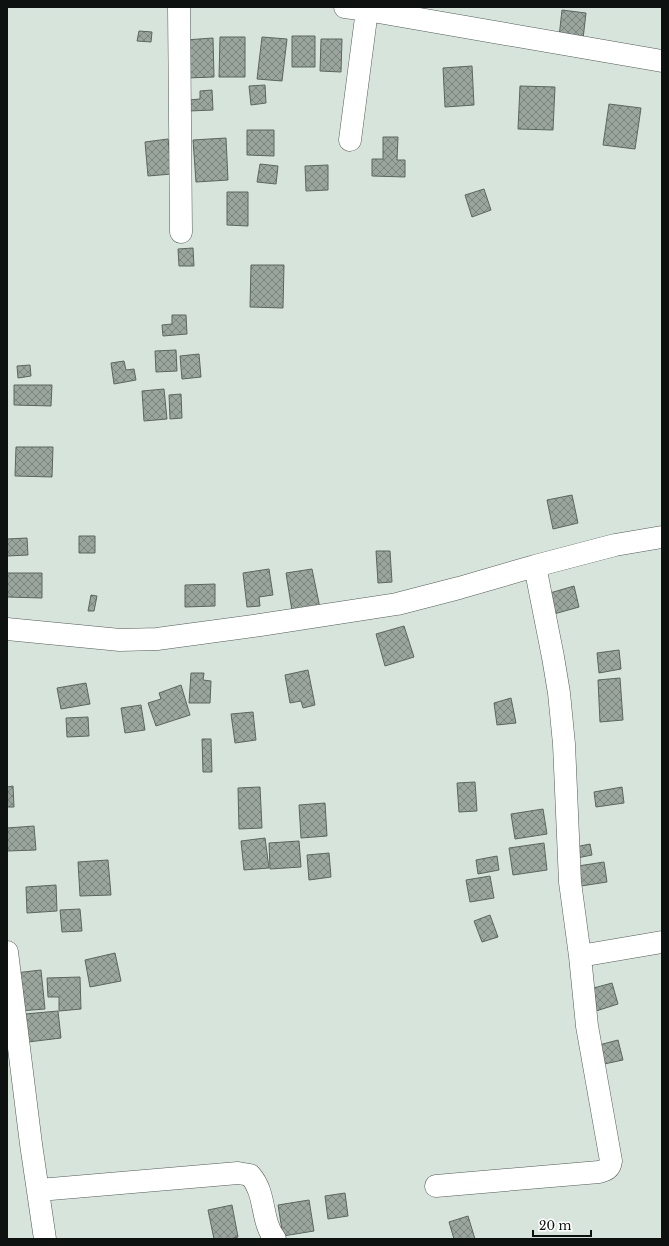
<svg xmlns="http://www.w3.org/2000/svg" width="669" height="1246" viewBox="0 0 669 1246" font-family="'Libre Baskerville',serif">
  <defs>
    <pattern id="building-cross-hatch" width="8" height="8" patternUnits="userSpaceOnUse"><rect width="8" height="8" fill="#99a59d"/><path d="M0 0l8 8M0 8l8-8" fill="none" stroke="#7b857e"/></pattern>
  </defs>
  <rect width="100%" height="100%" fill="#d7e4dc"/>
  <!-- building -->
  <path fill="url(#building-cross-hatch)" stroke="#5b665f" d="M562 10 586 13 583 39 559 37Z
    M139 31 152 32 151 42 137 41Z
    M292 36H315V67H292Z
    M220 37H245V77H219Z
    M262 37 287 39 282 81 257 79Z
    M213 38 214 77 187 78 185 40Z
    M321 39H342L341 72 320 71Z
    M472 66 474 105 445 107 443 68Z
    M265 85 266 103 251 105 249 86Z
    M520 86 555 87 553 130 518 129Z
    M212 90 213 110 189 111 188 100 200 99V91Z
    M609 104 641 108 635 149 603 145Z
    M247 130H274V156L247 155Z
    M383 137H398L397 160H405V177L372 176V159H383Z
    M226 138 228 180 196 182 193 140Z
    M168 139 172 174 148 176 145 142Z
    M260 164 278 166 276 184 257 182Z
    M328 165V190L306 191 305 166Z
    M484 189 491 210 472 217 465 195Z
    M227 192H248V226L227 225Z
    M193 248 194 266H179L178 249Z
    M251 265H284L283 308 250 307Z
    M172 315H186L187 334 163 336 162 325 172 324Z
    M176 350 177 371 156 372 155 351Z
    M199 354 201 377 182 379 180 356Z
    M124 361 126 370 134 369 136 380 114 384 111 363Z
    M30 365 31 376 18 378 17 366Z
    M14 385H52L51 406 14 405Z
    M164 389 167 419 144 421 142 391Z
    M181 394 182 418 170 419 169 395Z
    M16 447H53L52 477 15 476Z
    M572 495 578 523 553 529 547 500Z
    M79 536H95V553H79Z
    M27 538 28 555 7 556V539Z
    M376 551H390L392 582 378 583Z
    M269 569 273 595 259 597 260 606 247 607 243 573Z
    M312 569 320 608 292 611 286 573Z
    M7 573H42V598L7 597Z
    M215 584V606L185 607V585Z
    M574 586 579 607 554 614 550 593Z
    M91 595 97 596 94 611H88Z
    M404 626 414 657 385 666 376 634Z
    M619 650 621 669 599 673 597 653Z
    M308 670 315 705 303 708 301 701 290 703 285 675Z
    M191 673H204L203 680 211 681 210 703H189Z
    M620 678 623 720 600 722 598 680Z
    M86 683 90 704 61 709 57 688Z
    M181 685 190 715 156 726 148 703 161 699 159 693Z
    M511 698 516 723 497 725 494 703Z
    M141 705 145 730 125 733 121 708Z
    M253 712 256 740 235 743 231 714Z
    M88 717 89 736 67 737 66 718Z
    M202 739H211L212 772H203Z
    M475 782 477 811 459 812 457 783Z
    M13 786 14 807H7V787Z
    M260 787 262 828 239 829 238 788Z
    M622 787 624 803 596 807 594 792Z
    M325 803 327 836 301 838 299 805Z
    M543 809 547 834 515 839 511 814Z
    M34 826 36 850 7 851V828Z
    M265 838 269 868 244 870 241 841Z
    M299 841 301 867 270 869 269 843Z
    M544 843 547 870 513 875 509 848Z
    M590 844 592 855 577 858 575 847Z
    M329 853 331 877 309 880 307 855Z
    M497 856 499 870 478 874 476 860Z
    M108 860 111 895 80 896 78 862Z
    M604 862 607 882 581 886 578 866Z
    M490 876 494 898 470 902 466 880Z
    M56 885 57 911 27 913 26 887Z
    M80 909 82 931 62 932 60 910Z
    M490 915 498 937 482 942 474 921Z
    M115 953 121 981 90 987 85 960Z
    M41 970 45 1009 19 1011 15 973Z
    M80 977 81 1009 59 1011V997H48L47 978Z
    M612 983 618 1004 596 1011 590 989Z
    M58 1011 61 1038 28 1042 25 1014Z
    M618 1040 623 1060 604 1064 599 1045Z
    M345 1193 348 1216 328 1219 325 1196Z
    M309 1200 314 1231 283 1236 278 1205Z
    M232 1205 238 1237 230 1239H214L208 1210Z
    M468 1216 475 1239H454L449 1222Z"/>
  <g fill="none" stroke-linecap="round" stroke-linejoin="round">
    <!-- minor casing -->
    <g stroke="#515c56" stroke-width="23">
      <path id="minor" d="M179 7 181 232
        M345 7 367 10 662 61
        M350 140 367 10
        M535 566 553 657 559 693 564 744 570 882 580 956 662 942
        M7 629 120 640 157 639 260 625 397 604 459 588 535 566 615 545 662 537
        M7 952 31 1144 45 1239
        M436 1186 599 1172C606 1170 610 1169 611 1161L587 1026 580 956
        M39 1190 238 1173 250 1175C267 1194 260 1220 275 1239"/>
    </g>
    <!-- minor -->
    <use href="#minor" stroke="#fff" stroke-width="22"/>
  </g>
  <!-- border -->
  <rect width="669" height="1246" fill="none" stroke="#0d110f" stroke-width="16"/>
  <!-- scale -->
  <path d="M533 1230v6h58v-6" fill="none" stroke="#0d110f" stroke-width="2"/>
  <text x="539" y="1230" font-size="12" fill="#0d110f" stroke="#ffffff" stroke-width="3" paint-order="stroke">20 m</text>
</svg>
